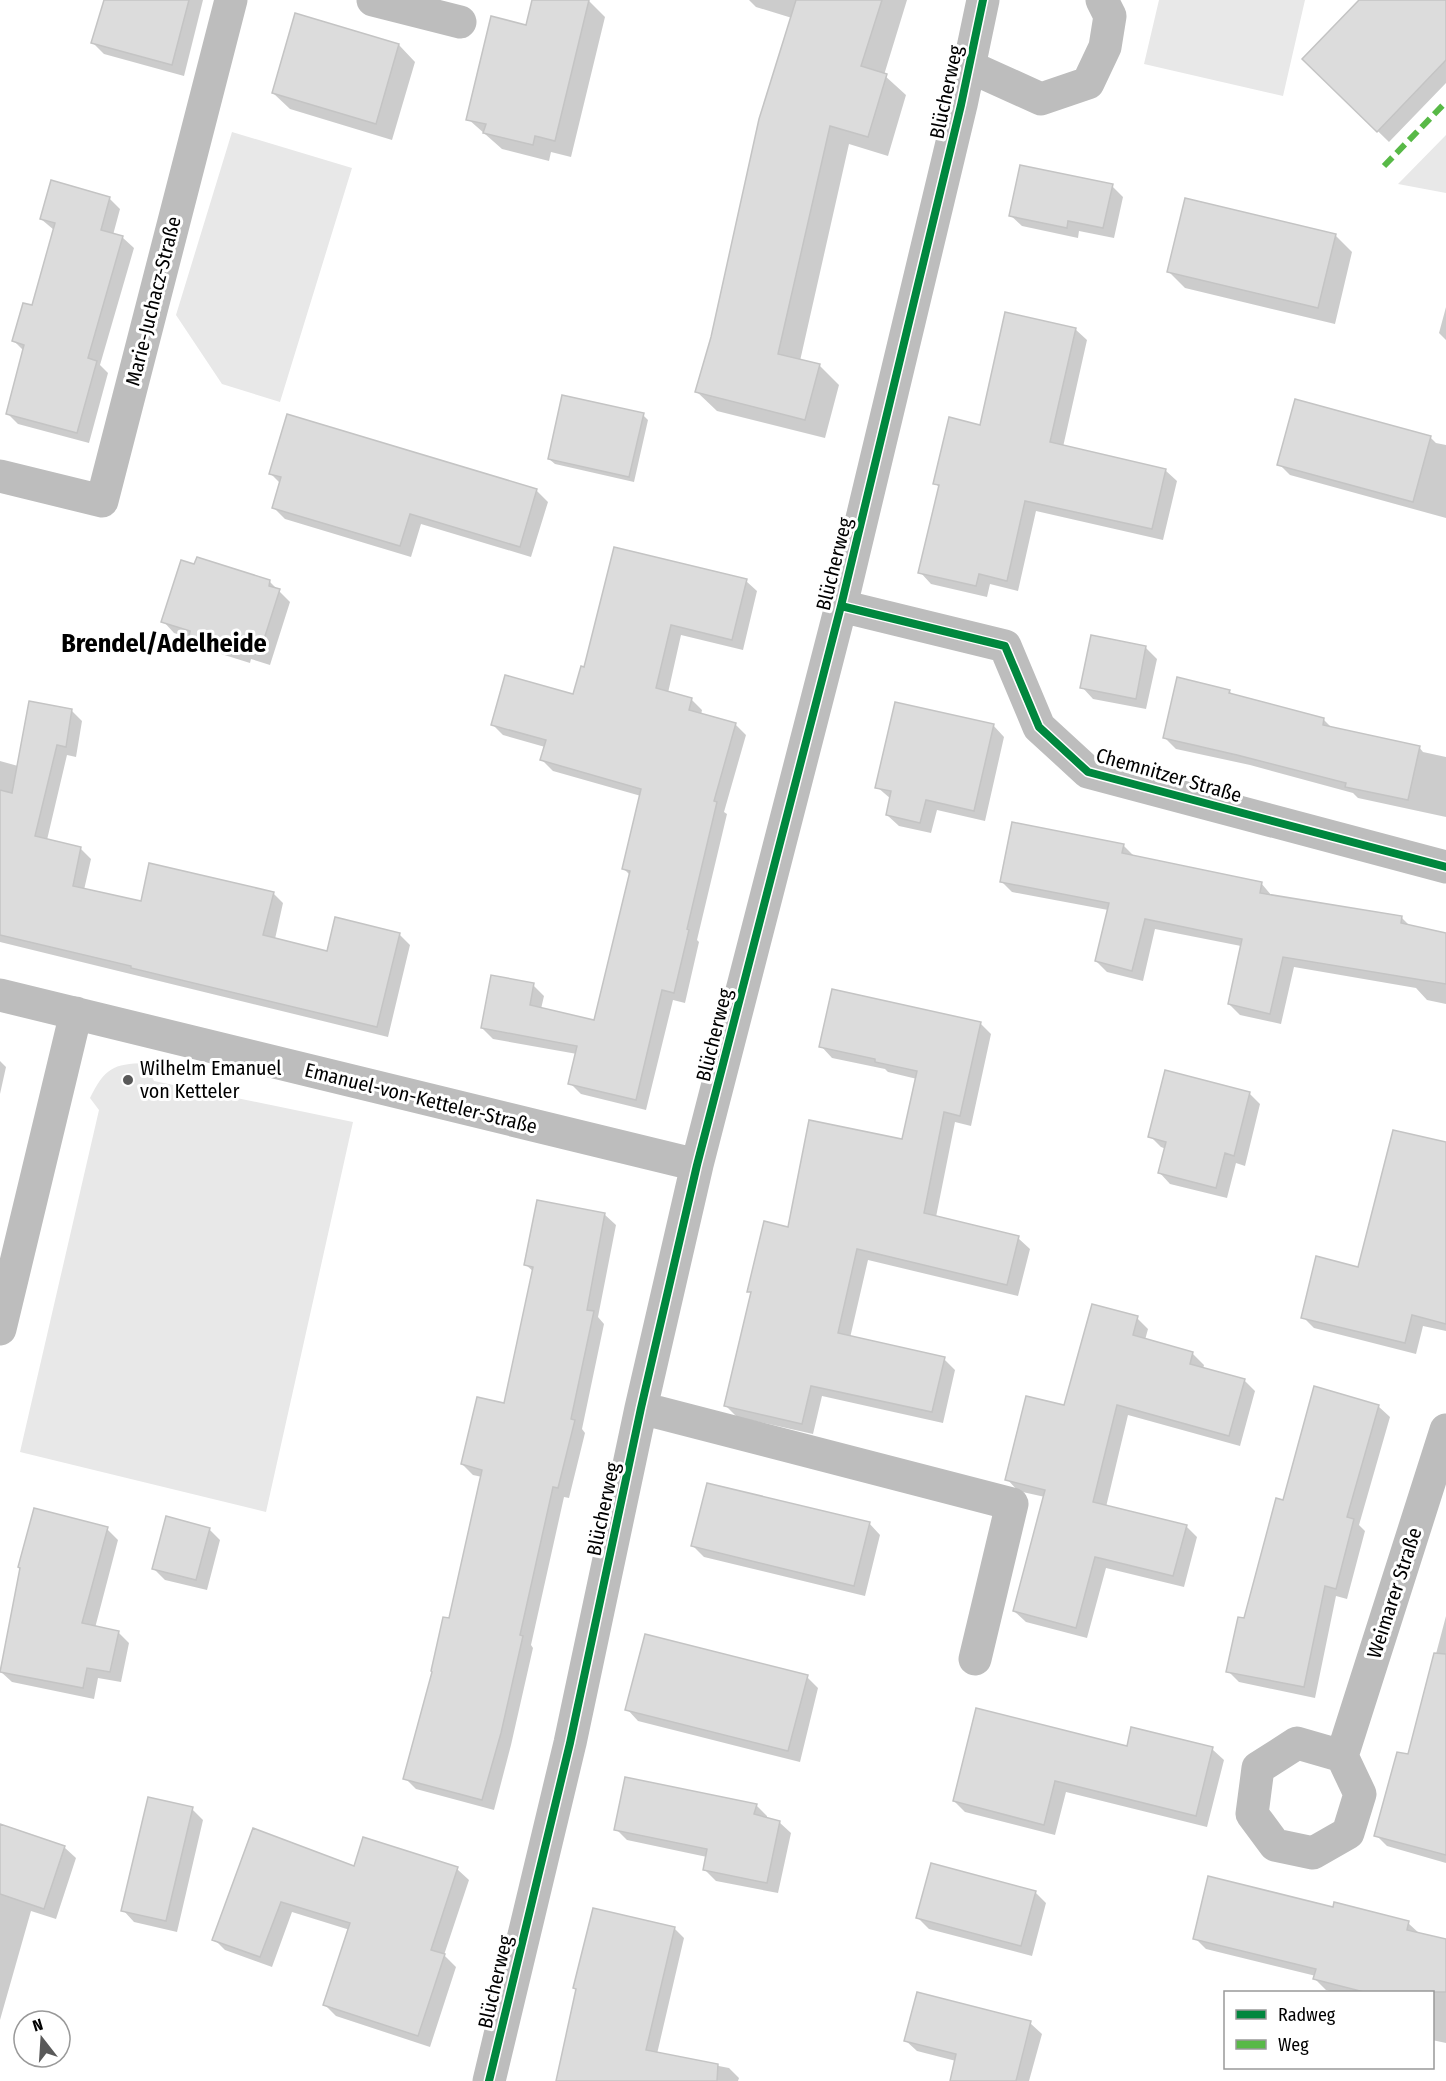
<svg xmlns="http://www.w3.org/2000/svg" width="1446" height="2081" viewBox="0 0 1446 2081" font-family="'Fira Sans Condensed',sans-serif">
  <rect width="100%" height="100%" fill="#fff"/>
  <!-- green -->
  <path fill="#e8e8e8" d="M1159 0H1305L1283 96 1144 64Z
    M232 132 352 168 280 402 222 384 176 315Z
    M1446 135V193L1398 184Z
    M145 1063 154 1081 353 1122 266 1512 20 1452 99 1110 90 1098C105 1068 113 1064 145 1063Z"/>
  <!-- shadow -->
  <path fill="#0003" d="M106 0H203L184 76 104 54 93 43Z
    M534 0H588L605 17 571 157 551 152 549 161 502 149 468 119 527 27Z
    M749 0H907L884 75 906 95 888 156 849 144 800 361 819 365 839 385 825 438 717 411 697 392 792 18 756 7Z
    M1361 0H1446V83L1389 142 1304 59Z
    M296 15 399 45 415 62 392 140 290 109 273 93Z
    M1112 186 1123 197 1114 238 1079 231 1078 238 1022 226 1010 215Z
    M109 198 120 209 113 235 122 237 134 248 100 365 108 373 89 443 18 424 7 413 24 351 14 341 33 307 54 230 41 219Z
    M1335 235 1352 252 1335 324 1185 288 1169 272Z
    M1446 307V340L1439 333Z
    M1075 329 1087 340 1063 447 1165 470 1177 481 1163 540 1036 511 1018 591 990 584 987 597 931 584 920 572 940 488 935 483 981 426Z
    M643 415 648 420 634 482 555 464 549 459Z
    M288 416 537 491 548 502 531 557 421 524 411 557 285 519 274 508 281 484 270 473Z
    M1430 437 1436 443 1446 445V518L1290 475 1279 464Z
    M269 581 290 602 270 665 251 659 250 663 202 648 193 639 174 633 163 621Z
    M746 581 757 591 743 650 681 635 668 693 691 699 702 710 701 715 735 724 746 735 724 812 727 814 697 940 699 942 685 1003 673 1000 646 1110 581 1094 570 1083 577 1054 493 1039 482 1028 533 985 544 996 541 1009 595 1022 630 875 624 869 641 796 553 771 542 760 545 747 503 735 492 724 574 696 585 669Z
    M1145 647 1157 659 1146 709 1093 699 1082 687Z
    M1229 691 1234 696 1324 720 1332 728 1419 747 1423 752 1446 757V817L1358 798 1353 793 1250 765 1176 749 1165 738Z
    M72 711 82 721 76 757 67 755 47 840 80 848 91 859 84 890 142 902 273 893 283 903 275 939 328 952 399 934 410 945 388 1037 0 942V761L18 766Z
    M993 725 1004 737 985 821 937 810 931 833 899 826 887 815 891 799 877 787Z
    M1123 845 1134 856 1261 883 1272 896 1401 917 1410 926 1446 934V1004L1427 1000 1416 988 1294 967 1281 1024 1240 1015 1229 1004 1241 946 1155 929 1143 981 1107 972 1096 961 1108 910 1012 892 1001 881Z
    M980 1023 991 1034 971 1126 955 1122 936 1217 1018 1238 1030 1249 1018 1296 868 1260 850 1338 944 1359 955 1370 943 1423 822 1396 813 1434 737 1417 725 1405 752 1294 749 1291 789 1228 903 1140 917 1079 888 1072 885 1069 832 1058 821 1046Z
    M0 1061 6 1067 0 1094Z
    M1249 1093 1260 1104 1245 1166 1236 1163 1227 1198 1170 1184 1159 1172 1166 1149 1161 1147 1150 1136Z
    M1446 1144V1331L1423 1326 1416 1354 1314 1328 1303 1317 1359 1269Z
    M604 1214 616 1225 598 1317 604 1324 582 1429 585 1433 569 1498 564 1497 531 1645 533 1648 511 1745 494 1810 416 1789 405 1778 450 1620 482 1477 473 1475 462 1464 505 1405 534 1272 526 1265Z
    M1137 1318 1148 1329 1145 1340 1192 1353 1204 1365 1203 1369 1244 1380 1255 1391 1240 1446 1128 1415 1106 1507 1186 1526 1197 1537 1184 1587 1106 1568 1087 1638 1026 1622 1014 1611 1045 1497 1018 1491 1007 1479Z
    M1378 1406 1390 1417 1359 1525 1365 1531 1347 1599 1336 1596 1315 1698 1239 1682 1228 1671 1245 1620Z
    M869 1523 880 1535 865 1596 704 1557 693 1546Z
    M107 1529 118 1540 95 1628 118 1632 129 1643 121 1682 98 1678 94 1699 12 1682 0 1671Z
    M209 1529 220 1540 207 1590 165 1580 154 1569Z
    M1446 1616V1863L1387 1846 1376 1835 1409 1756Z
    M807 1677 818 1688 800 1762 638 1721 627 1709Z
    M1128 1748 1212 1749 1224 1760 1207 1827 1066 1792 1055 1835 965 1812 954 1801Z
    M756 1805 767 1816V1819L779 1822 791 1833 778 1893 716 1881 705 1870 707 1857 627 1840 616 1829Z
    M192 1809 203 1820 177 1932 134 1922 123 1910Z
    M0 1826 64 1847 76 1858 56 1919 31 1911 0 2020Z
    M254 1830 355 1868 457 1869 469 1880 444 1955 456 1967 430 2047 336 2016 325 2005 350 1930 292 1912 272 1967 225 1950 214 1939Z
    M1035 1892 1046 1903 1032 1956 929 1929 918 1918Z
    M1408 1923 1420 1934 1446 1940V2043L1432 2040V1992H1335L1326 1990 1315 1979 1316 1976 1206 1949 1195 1938Z
    M674 1928 684 1938 657 2054 729 2068 739 2078 738 2081H557L577 1990 575 1988Z
    M1030 2023 1042 2034 1029 2081H951L956 2061 917 2051 905 2040Z"/>
  <!-- building -->
  <path fill="#dcdcdc" stroke="#c4c4c4" stroke-width="1.5" d="M104 0H189L172 65 91 43Z
    M532 0H589L555 141 535 136 533 145 483 133 486 124 466 120 491 16 526 25Z
    M796 0H882L861 66 887 74 868 137 830 126 778 354 820 364 805 420 695 392 711 337 759 119Z
    M1359 0H1446V60L1377 132 1302 59Z
    M295 13 399 44 376 124 272 93Z
    M1020 165 1113 184 1103 228 1068 221 1067 228 1009 216Z
    M51 180 110 197 101 230 123 236 88 358 97 361 77 433 6 414 24 345 12 341 23 303 32 305 55 223 40 219Z
    M1185 198 1336 234 1318 308 1167 272Z
    M1005 312 1076 328 1050 442 1166 469 1152 529 1025 501 1007 581 979 574 976 586 918 573 939 485 933 484 949 417 980 425Z
    M562 395 644 413 629 477 548 459Z
    M1295 399 1431 436 1413 502 1277 465Z
    M287 414 537 489 520 547 410 514 400 546 272 508 281 477 269 474Z
    M614 547 747 579 732 640 671 625 656 688 692 698 689 710 736 723 714 801 717 802 687 929 689 930 674 993 662 990 636 1100 568 1084 577 1046 481 1028 491 975 534 983 530 1005 594 1020 630 871 622 869 641 789 540 760 546 740 491 725 505 675 573 694 581 666 584 667Z
    M197 557 270 580 269 586 280 589 259 655 240 649 239 653 189 637 190 631 161 622 181 560 194 564Z
    M1091 635 1146 646 1136 699 1080 688Z
    M1177 677 1230 690 1229 693 1324 718 1323 725 1420 746 1408 800 1345 787 1346 783 1237 755 1163 738Z
    M29 701 72 709 66 747 57 745 35 836 81 847 73 886 141 901 149 863 274 892 263 935 327 951 335 917 400 933 377 1027 131 968V966L0 935V790L12 793Z
    M895 702 994 724 974 811 926 800 920 823 886 815 891 791 875 788Z
    M1012 822 1124 844 1122 853 1262 882 1260 893 1402 916 1401 923 1446 933V984L1283 957 1270 1014 1228 1004 1242 939 1145 919 1132 971 1095 961 1109 903 1000 882Z
    M832 989 981 1022 960 1116 944 1112 924 1213 1019 1236 1007 1285 857 1249 838 1333 945 1357 932 1412 811 1386 802 1424 724 1406 751 1292H747L764 1221 788 1227 809 1120 902 1139 917 1071 875 1062V1059L819 1047Z
    M1165 1070 1250 1092 1234 1156 1225 1153 1216 1188 1158 1173 1166 1142 1148 1137Z
    M1393 1130 1446 1142V1324L1412 1315 1405 1343 1301 1318 1316 1256 1358 1267Z
    M537 1200 605 1213 587 1310 594 1311 571 1419 575 1420 558 1488 553 1487 520 1635 523 1636 501 1733 482 1800 403 1779 432 1672 431 1671 443 1617 449 1618 482 1470 461 1464 477 1397 504 1403 533 1267 524 1265Z
    M1092 1304 1138 1316 1133 1335 1193 1352 1190 1364 1245 1379 1229 1436 1117 1405 1093 1502 1187 1525 1173 1576 1095 1557 1076 1628 1013 1611 1045 1490 1005 1480 1026 1396 1064 1405Z
    M1314 1386 1379 1405 1347 1517 1354 1519 1336 1589 1325 1586 1304 1687 1226 1672 1238 1617 1244 1618 1276 1498 1283 1500Z
    M707 1483 870 1522 854 1586 691 1546Z
    M34 1508 108 1527 82 1623 119 1631 110 1672 87 1668 83 1688 0 1672 20 1568 18 1567Z
    M166 1516 210 1528 196 1580 152 1569Z
    M645 1634 808 1675 788 1751 625 1710Z
    M1434 1653 1446 1654V1855L1374 1836 1397 1752 1408 1754Z
    M976 1708 1127 1746 1131 1727 1213 1747 1196 1816 1055 1781 1044 1825 953 1801Z
    M625 1777 757 1804 754 1814 780 1821 767 1883 703 1870 707 1849 614 1830Z
    M148 1797 193 1807 166 1921 121 1911Z
    M0 1824 65 1846 44 1909 0 1894Z
    M253 1828 354 1866 363 1837 458 1867 431 1950 445 1954 418 2036 323 2005 350 1923 281 1902 260 1957 212 1940Z
    M931 1863 1036 1891 1021 1946 916 1918Z
    M1208 1876 1333 1907 1334 1902 1409 1921 1407 1930 1446 1939V1992H1364L1313 1979 1316 1969 1193 1939Z
    M593 1908 675 1927 646 2050 718 2064 717 2081H556L576 1989 573 1988Z
    M917 1992 1031 2021 1016 2081H950L956 2054 904 2041Z"/>
  <g fill="none" stroke-linecap="round" stroke-linejoin="round">
    <!-- minor -->
    <path stroke="#bdbdbd" stroke-width="33" d="M373 0 460 22
      M968 66 1041 99 1088 83 1105 47 1110 16 1102 0
      M0 476 102 501 231 0
      M841 606 1005 646 1039 727 1088 772 1446 867
      M0 995 697 1165
      M0 1329 76 1013
      M641 1408 1012 1504 975 1659
      M1297 1743 1342 1756 1360 1794 1348 1833 1313 1853 1275 1845 1252 1814 1258 1768Z
      M1342 1756 1446 1430
      M489 2081 570 1743 641 1408 697 1165 841 606 961 105 983 0"/>
    <!-- quiet -->
    <path stroke="#58b947" stroke-width="6" stroke-dasharray="12 6" stroke-linecap="butt" d="M1384 166 1446 102"/>
    <!-- cycleway casing -->
    <g stroke="#fff" stroke-width="11">
      <path id="cycleway" d="M841 606 1005 646 1039 727 1088 772 1446 867
        M489 2081 570 1743 641 1408 697 1165 841 606 961 105 983 0"/>
    </g>
    <!-- cycleway -->
    <use href="#cycleway" stroke="#00873e" stroke-width="8"/>
  </g>
  <!-- markers -->
  <circle fill="#595959" stroke="#fff" stroke-width="2" cx="128" cy="1080" r="6"/>
  <g text-anchor="middle" stroke-width="6" stroke-linejoin="round" paint-order="stroke">
    <!-- street labels -->
    <g font-size="20" fill="#000" stroke="#fff">
      <text transform="translate(946 92) rotate(-78)" y="7">Blücherweg</text>
      <text transform="translate(153 301) rotate(-76)" y="7">Marie-Juchacz-Straße</text>
      <text transform="translate(834 564) rotate(-76)" y="7">Blücherweg</text>
      <text transform="translate(1169 775) rotate(16)" y="7">Chemnitzer Straße</text>
      <text transform="translate(714 1035) rotate(-76)" y="7">Blücherweg</text>
      <text transform="translate(421 1098) rotate(14)" y="7">Emanuel-von-Ketteler-Straße</text>
      <text transform="translate(603 1509) rotate(-78)" y="7">Blücherweg</text>
      <text transform="translate(1394 1593) rotate(-72)" y="7">Weimarer Straße</text>
      <text transform="translate(495 1982) rotate(-77)" y="7">Blücherweg</text>
    </g>
    <!-- poi labels -->
    <g font-size="20" fill="#000" stroke="#fff" text-anchor="start">
      <text x="140" y="1075">Wilhelm Emanuel<tspan x="140" dy="23">von Ketteler</tspan></text>
    </g>
    <!-- district labels -->
    <g font-size="26" font-weight="bold" fill="#000" stroke="#fff">
      <text x="164" y="652">Brendel/Adelheide</text>
    </g>
  </g>
  <!-- legend -->
  <rect x="1224" y="1991" width="210" height="78" fill="#ffffff" stroke="#999999" stroke-width="1.5"/>
  <rect x="1236" y="2010" width="30" height="9" fill="#00873e" stroke="#999999" stroke-width="1.5"/>
  <text x="1278" y="2021" font-size="18" fill="#000000">Radweg</text>
  <rect x="1236" y="2040" width="30" height="9" fill="#58b947" stroke="#999999" stroke-width="1.5"/>
  <text x="1278" y="2051" font-size="18" fill="#000000">Weg</text>
  <!-- north arrow -->
  <g transform="translate(42 2039) rotate(343)"><circle r="28" fill="#ffffff" stroke="#999999" stroke-width="1.5"/>
  <path d="M0-4.5L10 22L0 15L-10 22Z" fill="#595959"/>
  <text y="-9" font-size="16" font-weight="bold" text-anchor="middle" fill="#000000">N</text>
  </g>
</svg>
